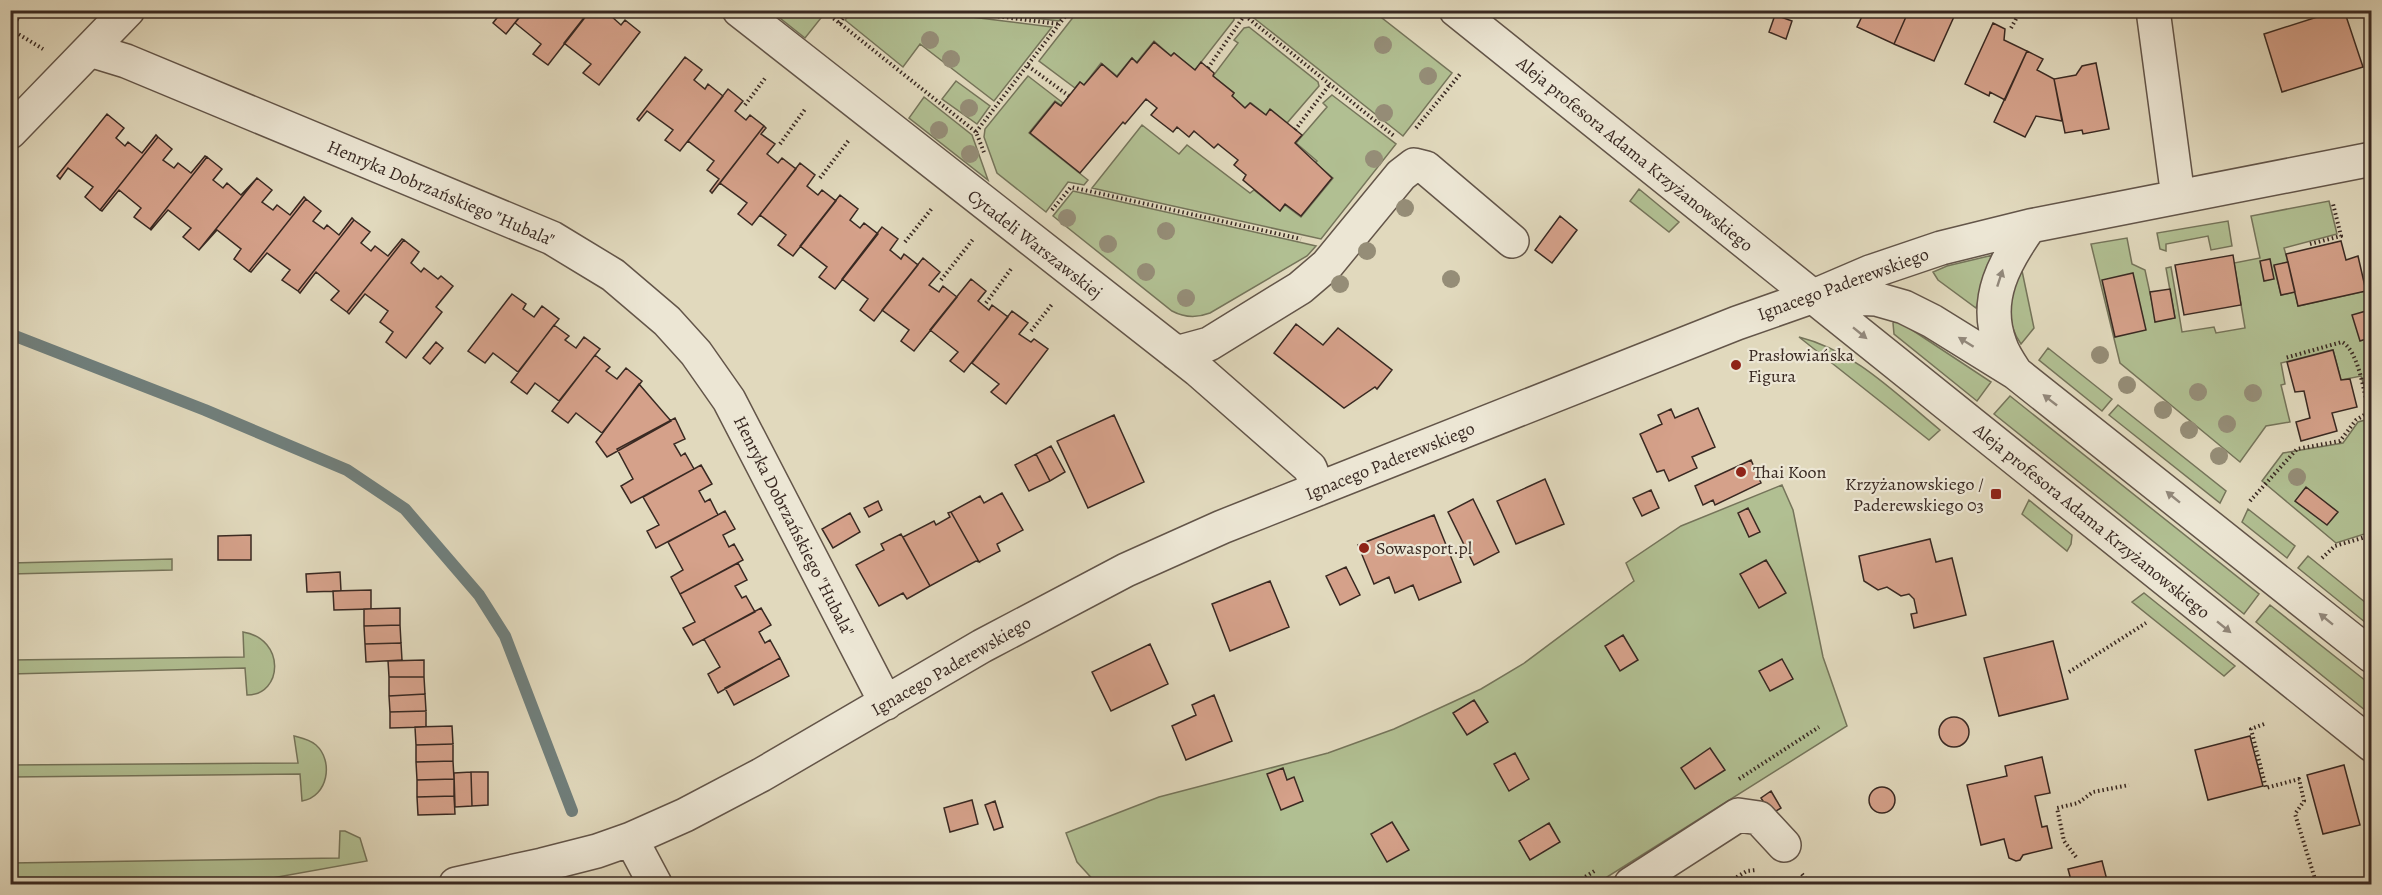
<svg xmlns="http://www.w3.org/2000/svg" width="2382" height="895" viewBox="0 0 2382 895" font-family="Alegreya,serif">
  <rect width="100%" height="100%" fill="#e1d9bd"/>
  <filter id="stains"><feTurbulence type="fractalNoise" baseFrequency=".00333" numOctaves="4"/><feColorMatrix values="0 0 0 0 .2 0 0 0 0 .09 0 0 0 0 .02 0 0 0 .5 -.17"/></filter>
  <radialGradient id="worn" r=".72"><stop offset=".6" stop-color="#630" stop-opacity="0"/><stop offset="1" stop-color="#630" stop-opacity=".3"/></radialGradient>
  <!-- green -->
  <path fill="#b1bf92" stroke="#75745a" stroke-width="1.5" d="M923 10V11L1052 27 994 101 920 44 903 67 845 20 853 11Z
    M1228 10 1234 15V20L1195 70 1174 53 1171 56 1154 41 1137 62 1131 59 1117 76 1101 63 1084 85 1080 82 1075 88 1039 61 1078 11Z
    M771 11H812L821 18 805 38Z
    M974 11 1066 10V11L1059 21Z
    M1245 11H1373L1452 73 1403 136Z
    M1249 27 1318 82 1319 86 1287 123 1266 115 1251 103 1245 108 1232 96 1234 93 1213 76 1238 43 1234 40 1244 28Z
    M1028 76 1063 103 1061 105 1055 101 1029 133 1088 180 1084 185 1068 182 1046 212 997 173 984 137 985 129Z
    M956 81 990 106 977 124 942 99Z
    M1332 95 1396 144 1321 239 1092 188 1142 125 1179 154 1187 145 1250 193 1254 190 1280 211 1285 205 1301 217 1333 178 1315 163 1317 161 1296 143 1327 107 1323 103Z
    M924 97 972 135 988 180 909 118Z
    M1639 189 1679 222 1669 232 1630 201Z
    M1073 191 1316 246 1307 256 1210 313C1197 318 1185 318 1172 311L1053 216Z
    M2329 201 2337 234 2284 248 2288 262 2274 266 2281 295 2295 292 2298 306 2366 291 2371 315V408L2361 376 2341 380 2333 350 2281 363 2285 384 2281 385 2290 422 2266 426 2240 462 2120 363 2091 244 2127 238 2132 264 2145 270 2156 321 2175 318 2166 268 2171 267 2182 332 2214 327 2216 333 2245 328 2234 263 2260 258 2251 216Z
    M2228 221 2232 246 2211 250 2208 236 2166 244V251L2160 249 2157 233Z
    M1993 255 1976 308 1938 280 1933 272 1947 266Z
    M2021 266 2034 328 2021 344C2002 317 2011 294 2021 266Z
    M1897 320 1991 382 1977 401 1894 334 1893 323Z
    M1799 337C1855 351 1896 394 1940 430L1929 440Z
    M2048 348 2112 399 2102 411 2039 360Z
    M2010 396 2259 594 2244 614 1994 414Z
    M2118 405 2226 491 2220 503 2109 415Z
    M2371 414V532L2336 543 2262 481 2283 453 2343 443 2358 422 2369 419Z
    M1782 485 1793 510 1823 657 1847 726 1596 884H1097L1077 862 1066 833 1159 797 1328 753 1394 729 1481 689 1523 664 1634 581 1626 563 1681 526Z
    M2029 500 2072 535 2071 544 2067 551 2022 514Z
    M2248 509 2295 546 2287 558 2242 522Z
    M2308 556 2371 607V627L2298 568Z
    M172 559V570L11 574V563Z
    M2144 593 2235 666 2224 676 2132 602Z
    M2270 605 2371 685V715L2256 622Z
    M243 632C286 639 283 695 247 695L245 668 11 674V660L244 657Z
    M294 736C302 738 309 739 316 745 334 761 328 797 302 801L300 774 11 777V765L298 763Z
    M340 831H345L360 838 367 861 239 884H11V863L339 858Z"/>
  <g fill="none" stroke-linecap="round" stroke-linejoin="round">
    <!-- stream -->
    <path stroke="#707f7c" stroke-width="12" d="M10 334 205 410 347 470 405 509 479 595 505 636 572 811"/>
  </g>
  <!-- building -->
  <path fill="#d5a18a" stroke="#392922" stroke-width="1.5" d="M10 10H23L15 26 10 24Z
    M495 10H525L506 34 493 23 500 14Z
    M525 10H589L590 11 548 65 533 54 541 44 515 23Z
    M615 10 611 16 621 25 625 20 640 32 599 85 583 73 591 64 564 43 590 10Z
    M1909 10 1894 44 1857 27 1865 10Z
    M1909 10H1957L1934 61 1894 44Z
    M2339 10H2344L2363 67 2282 92 2264 34Z
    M1775 15 1792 21 1786 39 1769 32Z
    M1993 23 2005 29 2004 40 2027 51 2005 100 1990 92 1989 96 1965 84Z
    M1154 42 1171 56 1174 53 1195 70 1201 62 1214 73 1213 76 1234 93 1232 96 1245 108 1250 103 1266 115 1270 109 1302 135 1295 143 1332 178 1301 216 1285 204 1280 211 1243 180 1246 175 1234 165 1238 160 1218 144 1214 148 1194 131 1189 137 1177 127 1173 132 1151 115 1157 108 1146 99 1125 124 1123 122 1080 173 1030 133 1055 102 1061 106 1080 82 1084 85 1102 64 1117 77 1132 58 1137 63Z
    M2027 51 2043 59 2037 70 2054 79 2062 121 2036 116 2025 137 1994 122Z
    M685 57 702 70 694 80 705 89 708 84 723 96 680 151 665 140 673 130 647 111 639 121 637 119Z
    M2096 63 2109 129 2083 134 2082 130 2065 133 2054 79 2076 75 2082 66Z
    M728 89 743 101 735 111 746 120 750 115 764 126 712 193 710 191 719 179 707 170 714 161 688 141Z
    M107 114 124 128 116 138 125 146 128 142 142 153 156 135 158 137 100 210 85 197 93 187 68 168 60 179 57 176Z
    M764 126 766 128 761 134 775 144 767 154 778 163 782 158 796 169 752 225 738 214 747 203 720 183Z
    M158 137 172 149 163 160 174 168 178 163 191 173 205 156 207 157 150 229 134 217 141 208 119 190 102 211 100 210Z
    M207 157 222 169 213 180 223 188 227 183 241 195 257 178 199 250 183 237 191 228 168 210 151 230 150 229Z
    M800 163 815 175 807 186 818 195 822 190 836 201 793 256 778 245 786 235 760 215Z
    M257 178 272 190 262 202 273 210 277 205 290 215 304 197 306 199 249 271 234 259 241 249 217 230 199 250Z
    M840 195 858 209 850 220 860 228 864 223 878 234 835 289 819 277 827 267 800 246Z
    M306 199 321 211 313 221 324 229 327 225 339 235 352 218 354 220 298 291 282 280 290 270 267 253 251 272 249 271Z
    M1560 216 1577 230 1552 263 1535 250Z
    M354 220 370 232 361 243 371 251 375 246 388 256 402 239 404 240 347 312 331 300 339 291 316 272 300 293 298 291Z
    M882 227 898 239 890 250 901 259 904 254 918 265 874 321 860 310 868 299 842 279Z
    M404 240 419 252 411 263 421 272 424 268 438 279 441 276 453 286 436 307 442 312 406 358 386 342 393 332 380 322 388 311 365 294 349 314 347 312Z
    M2341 241 2346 260 2358 256 2366 291 2298 306 2286 254Z
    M2233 255 2241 305 2184 315 2175 265Z
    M923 258 940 272 929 285 939 292 943 286 957 297 914 351 901 341 909 330 882 310Z
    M2270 259 2274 279 2264 281 2260 261Z
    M2288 262 2295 292 2281 295 2274 265Z
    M2133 273 2146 330 2115 337 2102 280Z
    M971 279 986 291 978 301 989 310 992 305 1008 317 964 372 950 361 958 352 930 330Z
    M2170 289 2175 318 2155 322 2150 292Z
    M512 294 526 304 523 309 534 317 542 306 559 319 518 372 493 353 485 363 468 351Z
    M1012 311 1028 323 1019 334 1031 342 1034 339 1048 349 1006 404 991 392 999 384 972 363Z
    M2366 311 2372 337 2360 341 2352 315Z
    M1296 324 1323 345 1338 328 1392 370 1377 389 1375 387 1344 408 1274 353Z
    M554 325 569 336 565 340 576 348 584 337 600 349 559 401 535 383 527 394 511 382Z
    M436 342 443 348 430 364 423 358Z
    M2333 350 2341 380 2350 379 2357 407 2332 413 2337 431 2301 441 2296 422 2310 418 2304 391 2295 392 2287 362Z
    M595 355 610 367 606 371 617 379 626 368 642 381 602 433 576 413 568 423 552 411Z
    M639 384 671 421 607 457 596 442Z
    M1698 408 1715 447 1692 457 1697 468 1669 481 1664 470 1657 472 1640 434 1662 424 1658 415 1671 409 1675 418Z
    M1114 415 1144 482 1088 508 1057 441Z
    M675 418 685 439 674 444 681 456 685 453 694 469 631 503 621 486 633 479 617 449Z
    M1051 446 1065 472 1050 481 1036 454Z
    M1036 454 1050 481 1029 491 1015 465Z
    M1751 460 1761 483 1715 505 1713 500 1703 505 1695 486Z
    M701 465 712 484 699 491 705 502 710 499 718 515 656 548 647 531 659 525 643 497Z
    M1545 479 1564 524 1516 544 1497 501Z
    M2306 487 2338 512 2327 525 2295 501Z
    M1651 490 1659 508 1642 516 1633 498Z
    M1002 493 1023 530 997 544 1000 551 979 562 951 512 980 496 984 503Z
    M1473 499 1499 552 1474 565 1448 512Z
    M878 501 882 510 869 517 864 508Z
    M1748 508 1760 532 1749 537 1738 513Z
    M725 511 735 529 723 535 729 547 734 544 743 560 680 594 671 577 683 570 668 542Z
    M951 512 979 562 976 561 930 586 903 537 934 521 936 525 950 517 948 513Z
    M850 513 860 532 833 548 822 529Z
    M1434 515 1461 582 1419 600 1413 585 1395 593 1389 577 1374 584 1358 545Z
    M901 534 930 586 907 599 903 593 879 606 856 565 884 550 881 544Z
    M251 535V560H218V536Z
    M1930 539 1936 562 1952 558 1966 615 1914 628 1911 614 1917 613 1914 599 1909 594 1901 596 1887 587 1878 590 1864 581 1859 556Z
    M1766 560 1786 593 1759 608 1740 574Z
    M738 563 747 580 735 586 742 598 746 596 755 612 693 645 683 628 695 622 680 594Z
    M1346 567 1360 595 1340 605 1326 576Z
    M340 572 341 591 307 592 306 574Z
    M1270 581 1289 627 1230 651 1212 604Z
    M371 590V609L334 610 333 591Z
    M400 608V625L364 626V609Z
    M761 608 771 625 759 632 765 643 770 640 780 658 718 693 708 674 720 667 704 639Z
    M400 625 401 643 365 644 364 626Z
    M1623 635 1638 660 1620 671 1605 646Z
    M2053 641 2068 699 1999 716 1984 658Z
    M401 643 402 660 366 662 365 644Z
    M1150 644 1168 684 1111 711 1092 672Z
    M780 658 789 676 734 705 725 688Z
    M1782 659 1793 679 1770 691 1759 671Z
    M424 660V677H389L388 661Z
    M389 677H424L425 694 389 696Z
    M425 694 426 711 390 712 389 696Z
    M1214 695 1232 741 1186 760 1172 726 1196 715 1192 705Z
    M1474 700 1488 722 1467 735 1453 713Z
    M426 711V727L390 728V712Z
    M1939 732a15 15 0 1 1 30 0a15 15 0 1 1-30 0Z
    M452 726 453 744 416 745 415 727Z
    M2250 736 2263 786 2208 800 2195 750Z
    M453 744V761L416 762V745Z
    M1710 748 1725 770 1695 789 1681 768Z
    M1515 753 1529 779 1509 791 1494 764Z
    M2042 757 2050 793 2035 796 2042 827 2047 826 2052 848 2023 855 2020 860 2016 861 2009 858 2004 839 1981 845 1967 785 2007 776 2005 766Z
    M453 761 454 779 417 780 416 762Z
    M2344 765 2360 825 2323 834 2307 775Z
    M1283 768 1287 780 1294 777 1303 801 1281 810 1267 774Z
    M471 772H488V805L472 806Z
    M471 772 472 806 455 807 454 773Z
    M454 779V796L417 797V780Z
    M1869 800a13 13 0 1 1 26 0a13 13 0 1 1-26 0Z
    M1771 791 1781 808 1771 814 1761 798Z
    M454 796 455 814 418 815 417 797Z
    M972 800 978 824 950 832 944 808Z
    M995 801 1003 827 994 830 985 805Z
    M1392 822 1409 850 1387 862 1371 834Z
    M1549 823 1560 842 1530 860 1519 841Z
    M2102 861 2108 884H2072L2068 869Z"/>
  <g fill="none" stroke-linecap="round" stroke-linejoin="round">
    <!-- minor casing -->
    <g stroke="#635549" stroke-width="36">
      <path id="minor" d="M739 10 1198 370 1310 468 1318 489
        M1456 10 2372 745
        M2153 10 2178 197
        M90 50 126 61 552 238 613 275 667 321 696 353 729 400 886 703
        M10 132 128 10
        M1822 297 1876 299 1904 307 1932 321 2016 373 2372 656
        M1176 353 1209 344 1300 288 1327 265 1401 175 1414 165 1426 168 1512 241
        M2016 373C2010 364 2003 354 2000 344 1983 299 2005 261 2030 226
        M631 839 655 884
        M456 884 542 865 597 851 631 839 685 815 761 775 982 646 1126 570 1222 527 1318 489 1737 323 1814 296 1870 272 1941 248 2030 226 2372 159
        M1631 884 1738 815 1759 818 1784 845"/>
    </g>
    <!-- path -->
    <path stroke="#392922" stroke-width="4" stroke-dasharray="1.5 3" stroke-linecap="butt" d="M823 10 976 132 985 155
      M949 10 1059 24
      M1238 10 1394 136
      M2320 10 2321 11
      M839 23 849 10
      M2011 28 2021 10
      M15 32 43 49
      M1028 66 1069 96
      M1208 68 1244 16
      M745 105 766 77
      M1416 128 1461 73
      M1295 130 1330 84
      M976 132 1070 10
      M780 144 806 108
      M820 178 849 140
      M1052 210 1071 187 1301 239
      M905 242 933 207
      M2310 244 2341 236 2333 204
      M941 280 974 238
      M986 303 1011 269
      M1031 331 1053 303
      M2250 501 2297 449 2340 441 2356 420 2369 412C2364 394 2359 351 2342 342L2285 358
      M2322 558 2335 546 2372 535
      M2069 672 2146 623
      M2264 724 2251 729 2266 788 2299 779 2304 801 2295 814 2315 879 2322 884
      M1739 779 1819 727
      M2076 857 2064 841 2057 808 2078 803 2093 792 2129 785
      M1802 874 1809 884
      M1574 884 1596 870
      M1725 884 1747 871 1756 870"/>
    <!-- minor -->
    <use href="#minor" stroke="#ece6d4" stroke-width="33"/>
  </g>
  <!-- trees -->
  <g fill="#958d77">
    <circle cx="930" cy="40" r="9"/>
    <circle cx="1383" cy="45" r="9"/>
    <circle cx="951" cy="59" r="9"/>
    <circle cx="1428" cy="76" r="9"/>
    <circle cx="969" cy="108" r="9"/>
    <circle cx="1384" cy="113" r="9"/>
    <circle cx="939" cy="130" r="9"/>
    <circle cx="970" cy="154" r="9"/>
    <circle cx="1374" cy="159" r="9"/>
    <circle cx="1405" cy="208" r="9"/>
    <circle cx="1067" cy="218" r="9"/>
    <circle cx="1166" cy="231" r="9"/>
    <circle cx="1108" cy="244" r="9"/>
    <circle cx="1367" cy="251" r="9"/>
    <circle cx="1146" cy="272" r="9"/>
    <circle cx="1451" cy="279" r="9"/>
    <circle cx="1340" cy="284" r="9"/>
    <circle cx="1186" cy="298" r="9"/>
    <circle cx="2100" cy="355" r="9"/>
    <circle cx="2127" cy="385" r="9"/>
    <circle cx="2198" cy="392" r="9"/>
    <circle cx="2253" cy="393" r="9"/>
    <circle cx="2163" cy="410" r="9"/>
    <circle cx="2227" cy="424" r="9"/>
    <circle cx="2189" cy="430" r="9"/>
    <circle cx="2219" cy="456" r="9"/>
    <circle cx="2297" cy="477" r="9"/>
  </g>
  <!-- one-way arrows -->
  <defs><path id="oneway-solid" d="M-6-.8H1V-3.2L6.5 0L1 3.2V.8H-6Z" transform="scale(1.5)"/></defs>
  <g fill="#92887b">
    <use href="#oneway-solid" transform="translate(2000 278) rotate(-72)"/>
    <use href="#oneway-solid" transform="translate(1860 333) rotate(39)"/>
    <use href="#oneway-solid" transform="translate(1966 342) rotate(-148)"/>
    <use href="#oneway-solid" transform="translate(2050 400) rotate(-142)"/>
    <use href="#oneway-solid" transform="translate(2173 497) rotate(-141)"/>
    <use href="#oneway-solid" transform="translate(2326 619) rotate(-141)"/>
    <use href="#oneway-solid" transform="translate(2224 627) rotate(39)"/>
  </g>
  <!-- markers -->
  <g fill="#8f2418" stroke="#ece6d4" stroke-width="2">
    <circle cx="1736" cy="365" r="6"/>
    <circle cx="1741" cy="472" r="6"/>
    <rect x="1990" y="488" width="12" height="12" rx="3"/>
    <circle cx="1364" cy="548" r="6"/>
  </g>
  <g text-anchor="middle" stroke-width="4.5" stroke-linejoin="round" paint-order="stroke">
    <!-- street labels -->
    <g font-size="18" fill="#392922" stroke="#ece6d4">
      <text transform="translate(1635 154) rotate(39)" y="6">Aleja profesora Adama Krzyżanowskiego</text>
      <text transform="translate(441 193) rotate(23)" y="6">Henryka Dobrzańskiego "Hubala"</text>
      <text transform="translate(1035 244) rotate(38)" y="6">Cytadeli Warszawskiej</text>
      <text transform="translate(1843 284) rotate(-20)" y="6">Ignacego Paderewskiego</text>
      <text transform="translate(1390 461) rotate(-22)" y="6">Ignacego Paderewskiego</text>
      <text transform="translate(2092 521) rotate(39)" y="6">Aleja profesora Adama Krzyżanowskiego</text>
      <text transform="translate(794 526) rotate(63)" y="6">Henryka Dobrzańskiego "Hubala"</text>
      <text transform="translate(951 666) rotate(-30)" y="6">Ignacego Paderewskiego</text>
    </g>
    <!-- poi labels -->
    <g font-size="18" fill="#392922" stroke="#ece6d4" text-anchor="start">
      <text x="1748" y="361">Prasłowiańska<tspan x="1748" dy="21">Figura</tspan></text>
      <text x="1753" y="478">Thai Koon</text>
      <text x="1984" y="490" text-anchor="end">Krzyżanowskiego /<tspan x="1984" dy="21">Paderewskiego 03</tspan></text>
      <text x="1376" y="554">Sowasport.pl</text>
    </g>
  </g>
  <!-- margin -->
  <rect width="2382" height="895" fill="none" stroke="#e1d9bd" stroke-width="36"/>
  <rect x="12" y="12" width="2358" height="871" fill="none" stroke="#392922" stroke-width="3"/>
  <rect x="18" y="18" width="2346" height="859" fill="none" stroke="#392922" stroke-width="1.5"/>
  <rect width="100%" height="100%" filter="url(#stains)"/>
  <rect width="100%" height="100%" fill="url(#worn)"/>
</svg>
